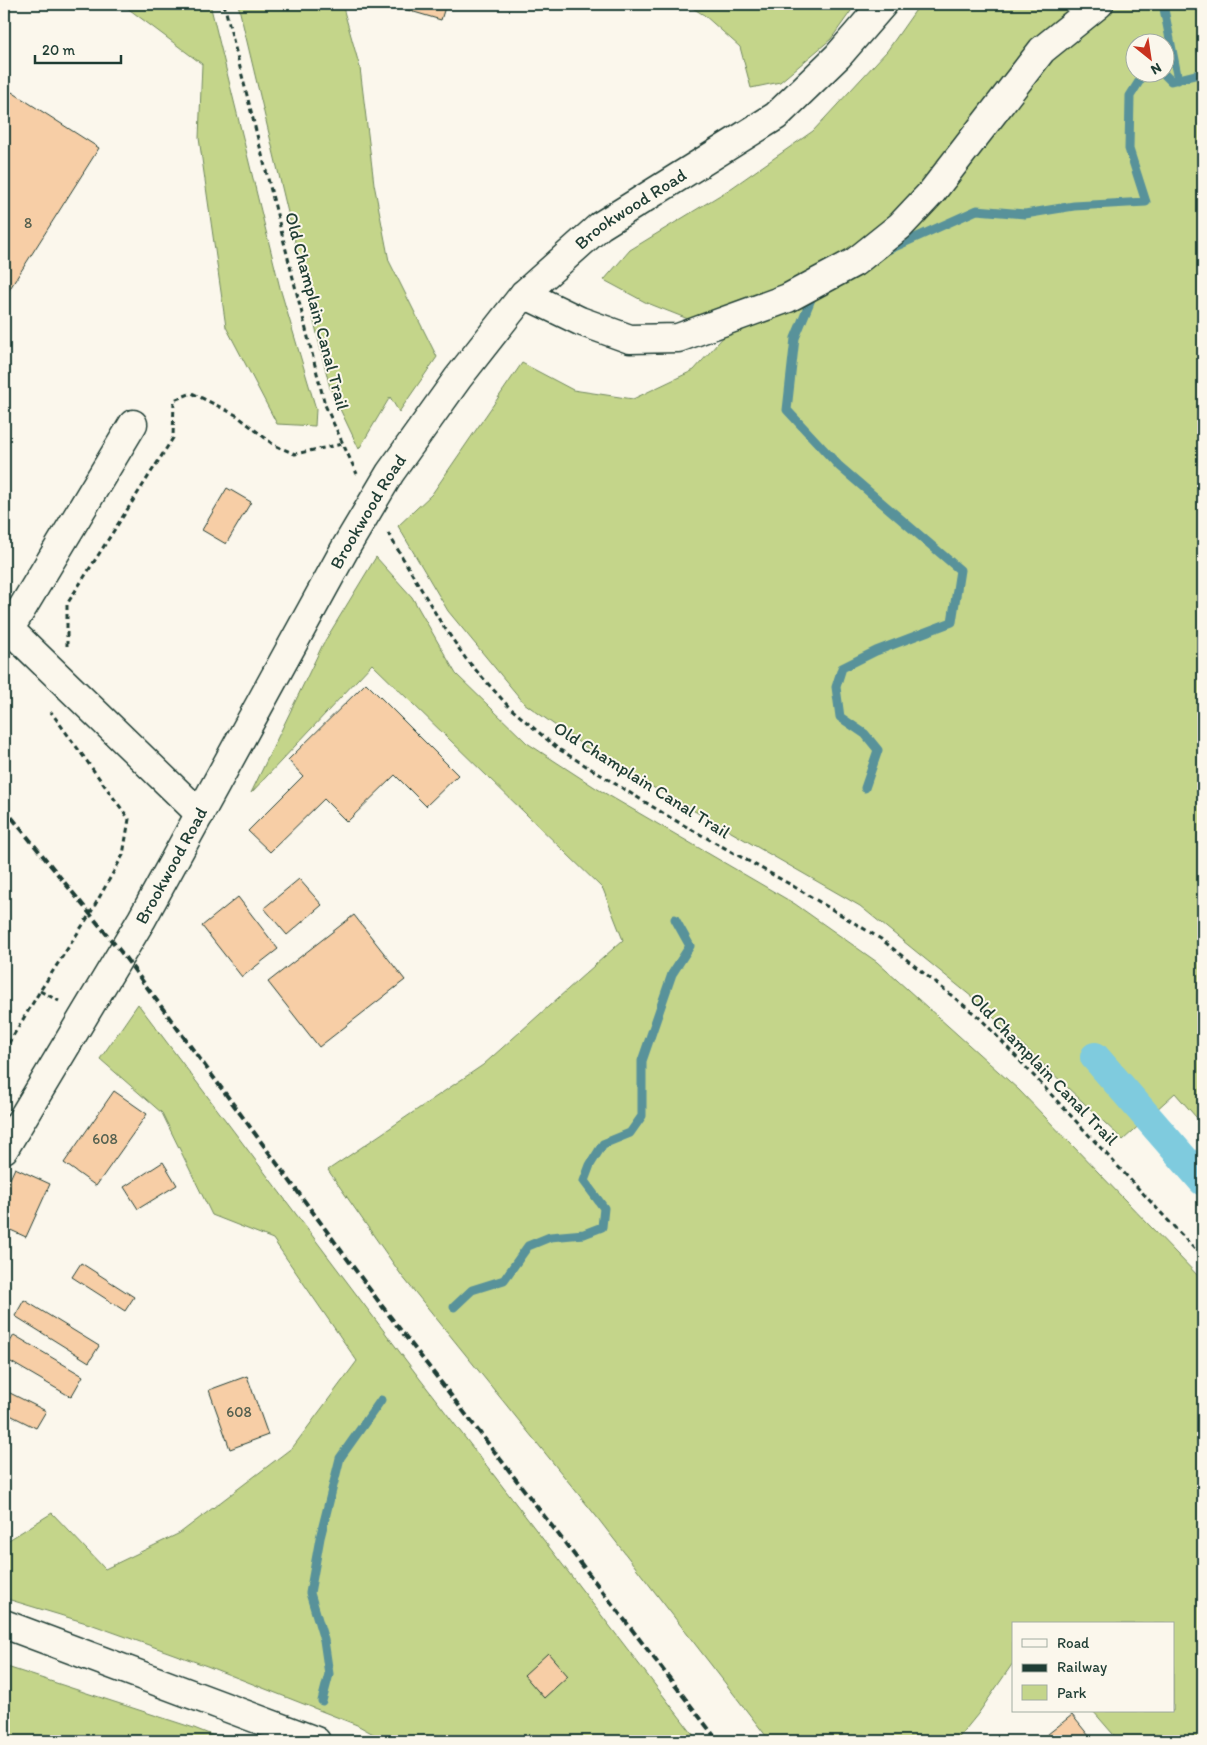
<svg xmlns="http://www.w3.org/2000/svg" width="1207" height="1745" viewBox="0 0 1207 1745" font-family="Itim,sans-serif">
  <rect width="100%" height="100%" fill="#fbf7ec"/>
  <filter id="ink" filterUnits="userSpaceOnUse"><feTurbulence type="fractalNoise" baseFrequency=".02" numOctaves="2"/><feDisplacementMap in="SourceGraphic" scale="10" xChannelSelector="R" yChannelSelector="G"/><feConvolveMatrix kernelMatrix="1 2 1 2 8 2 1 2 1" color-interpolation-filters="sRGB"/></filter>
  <g filter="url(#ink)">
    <!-- green -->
    <path fill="#c4d58a" stroke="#72895f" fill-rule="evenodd" d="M122 4H210L280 288 316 409 315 426 277 424 226 327 199 138 202 64Z
      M238 4H342L360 68 374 184 389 261 437 357 399 412 390 397 359 449 330 388Z
      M686 4H856L831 39 780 82 751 88 740 47 704 15Z
      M920 4H1203V1125L1175 1093 1123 1140 972 997 860 906 595 754 524 703 448 611 398 526 432 494 522 363 573 390 633 399 694 370 726 334 645 302 604 280 630 250 730 189 813 131 887 51ZM1134 42H1164V72H1134Z
      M376 557 412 597 456 674 527 743 596 788 795 904 877 962 1019 1090 1203 1281V1741H1119L1093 1711H1173V1624H1013V1663L978 1714 956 1741H770L596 1516 402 1276 328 1170 483 1065 623 940 603 889 372 664 251 793 323 644Z
      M138 1004 420 1379 698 1741H386L357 1725 207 1666 93 1625 4 1598V1543L52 1513 105 1569 180 1533 293 1447 357 1361 273 1239 212 1215 162 1113 100 1059Z
      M4 1666 194 1728 227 1741H4Z"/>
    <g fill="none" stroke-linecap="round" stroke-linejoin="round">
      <!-- stream -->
      <path stroke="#59929a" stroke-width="9" d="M1163 4 1178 80
        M1162 72 1171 81 1203 73
        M888 250 977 210 1025 214 1074 206 1146 202 1129 149 1130 96 1145 72
        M814 292 795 338 787 410 839 466 960 570 952 622 876 651 842 668 836 687 840 717 865 734 878 750 865 788
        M454 1307 472 1290 504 1280 528 1246 550 1237 584 1234 602 1227 604 1208 584 1181 590 1165 603 1144 630 1133 642 1116V1061L672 974 690 946 675 919
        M322 1701 329 1674 324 1640 310 1593 320 1538 340 1458 381 1400"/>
      <!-- canal -->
      <path stroke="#7fcbde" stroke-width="30" d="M1095 1057 1203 1181"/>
    </g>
    <!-- building -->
    <path fill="#f7cea6" stroke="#1f3d34" d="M387 4H446L441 20Z
      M4 87 99 148 4 298Z
      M227 488 251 502 226 544 202 530Z
      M366 683 458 775 426 806 395 775 347 822 324 799 270 852 248 831 303 776 288 760Z
      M299 879 322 905 287 935 264 908Z
      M238 897 278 949 242 977 202 926Z
      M354 915 405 980 319 1047 268 982Z
      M114 1091 147 1114 96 1186 64 1163Z
      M163 1162 177 1185 138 1209 124 1187Z
      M15 1168 50 1184 26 1237 4 1227V1192Z
      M81 1263 134 1297 125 1311 72 1277Z
      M24 1300 99 1346 89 1362 15 1316Z
      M14 1335 83 1376 71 1397 4 1358V1353Z
      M247 1376 268 1435 230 1449 209 1390Z
      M4 1390 46 1411 36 1428 4 1412Z
      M548 1653 568 1676 544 1698 524 1675Z
      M1072 1715 1093 1741H1045L1043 1738Z"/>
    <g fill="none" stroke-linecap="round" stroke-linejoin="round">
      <!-- minor casing -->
      <g stroke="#1f3d34" stroke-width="31">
        <g id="minor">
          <path d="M524 294 580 321 630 339 678 338 788 298 855 262 900 226 932 192 1042 50 1099 4"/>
          <path d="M4 624 200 814"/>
          <path d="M9 630 133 424"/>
          <path id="s1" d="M4 1149 142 919 346 547 390 473 458 378 524 294 600 226 776 116 838 56 883 4"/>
        </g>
      </g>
      <!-- major casing -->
      <g stroke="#1f3d34" stroke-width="31">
        <path id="major" d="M4 1624 316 1741"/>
      </g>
      <!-- path -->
      <path stroke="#1f3d34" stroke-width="3" stroke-dasharray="5 4" stroke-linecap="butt" d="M224 4 325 405 357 474
        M388 533 440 621 466 659 508 706 557 748 671 818 793 886 881 939 981 1019 1203 1258
        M67 646V604L173 438 174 400 192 393 236 415 274 445 295 454 342 444
        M40 991 59 1001
        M4 1051 40 991 90 914 123 855 129 819 51 712"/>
      <!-- minor -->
      <use href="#minor" stroke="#fbf7ec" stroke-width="28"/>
      <!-- major -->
      <use href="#major" stroke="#fbf7ec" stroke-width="28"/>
      <!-- rail -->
      <path stroke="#1f3d34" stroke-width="4" stroke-dasharray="8 4" stroke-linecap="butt" d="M4 808 121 952 382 1306 718 1741"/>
    </g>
  </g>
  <g text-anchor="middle" stroke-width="4" stroke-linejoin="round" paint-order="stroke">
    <!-- number labels -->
    <g font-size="15" fill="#556150">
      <text x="28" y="228">8</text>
      <text x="105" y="1144">608</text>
      <text x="239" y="1417">608</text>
    </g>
    <!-- street labels -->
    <g font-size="18" fill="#1f3d34" stroke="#fbf7ec">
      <text dy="6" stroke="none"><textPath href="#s1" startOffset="1139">Brookwood Road</textPath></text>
      <text transform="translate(317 311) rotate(75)" y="6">Old Champlain Canal Trail</text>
      <text dy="6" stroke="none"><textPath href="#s1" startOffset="734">Brookwood Road</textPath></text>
      <text transform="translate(642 780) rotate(32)" y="6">Old Champlain Canal Trail</text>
      <text dy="6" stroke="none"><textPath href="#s1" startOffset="329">Brookwood Road</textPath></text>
      <text transform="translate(1044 1069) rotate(46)" y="6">Old Champlain Canal Trail</text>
    </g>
  </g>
  <!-- margin -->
  <rect width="1207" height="1745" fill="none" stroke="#fbf7ec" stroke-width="20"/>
  <rect x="10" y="10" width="1187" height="1725" fill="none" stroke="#1f3d34" stroke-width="2" filter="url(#ink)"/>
  <!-- legend -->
  <rect x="1012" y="1622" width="162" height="90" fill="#fbf7ec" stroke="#a3ada2"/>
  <rect x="1022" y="1639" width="25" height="8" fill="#fbf7ec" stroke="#a3ada2"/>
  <text x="1057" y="1648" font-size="15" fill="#1f3d34">Road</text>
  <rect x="1022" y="1664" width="25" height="8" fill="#1f3d34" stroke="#a3ada2"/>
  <text x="1057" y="1672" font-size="15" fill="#1f3d34">Railway</text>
  <rect x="1022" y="1685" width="25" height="15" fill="#c4d58a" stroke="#a3ada2"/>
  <text x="1057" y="1698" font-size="15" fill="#1f3d34">Park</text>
  <!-- north arrow -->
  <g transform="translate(1150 58) rotate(150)"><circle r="24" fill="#fbf7ec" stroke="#a3ada2"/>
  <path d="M0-4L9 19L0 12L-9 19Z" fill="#c8321e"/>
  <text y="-8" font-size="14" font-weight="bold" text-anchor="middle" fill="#1f3d34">N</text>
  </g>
  <!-- scale -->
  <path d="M35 55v8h86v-8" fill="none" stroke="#1f3d34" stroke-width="2.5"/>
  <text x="42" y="55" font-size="15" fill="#1f3d34" stroke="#fbf7ec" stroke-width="4" paint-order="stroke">20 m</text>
</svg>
